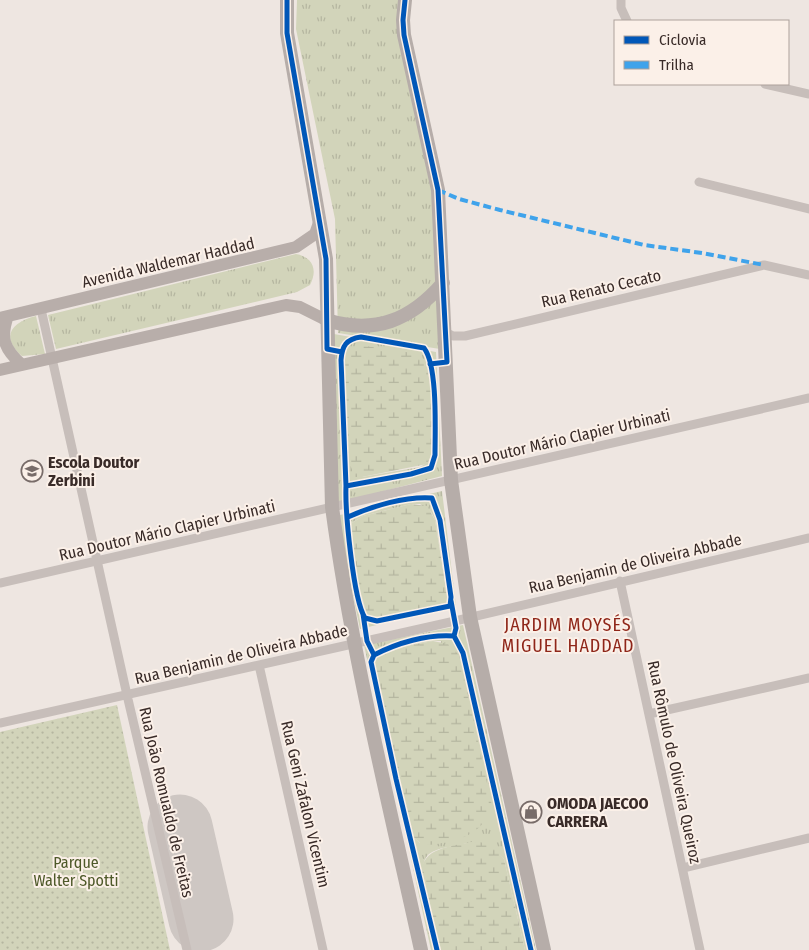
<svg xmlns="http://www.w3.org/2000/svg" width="809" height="950" viewBox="0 0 809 950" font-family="'Fira Sans Condensed',sans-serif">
  <defs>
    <pattern id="grass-tufts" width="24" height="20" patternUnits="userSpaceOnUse" patternTransform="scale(1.25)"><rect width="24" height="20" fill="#d2d4ba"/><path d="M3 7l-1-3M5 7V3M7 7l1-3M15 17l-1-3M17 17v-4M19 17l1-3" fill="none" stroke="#b5b6a0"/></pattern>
    <pattern id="wetland-marsh" width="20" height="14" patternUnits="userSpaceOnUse" patternTransform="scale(1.25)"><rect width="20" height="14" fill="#d2d4ba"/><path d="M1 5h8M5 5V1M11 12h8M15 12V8" fill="none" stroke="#b5b6a0"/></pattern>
    <pattern id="park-dots" width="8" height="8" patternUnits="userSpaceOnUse" patternTransform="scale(1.25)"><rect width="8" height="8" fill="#d2d4ba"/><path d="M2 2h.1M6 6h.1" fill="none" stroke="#b5b6a0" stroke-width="1.8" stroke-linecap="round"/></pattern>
  </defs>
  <rect width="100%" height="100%" fill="#eee6e1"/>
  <!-- grass -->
  <path fill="url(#grass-tufts)" fill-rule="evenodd" d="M297 0H400L435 195 440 349 338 333 335 219 296 29Z
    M296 254C313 257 318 270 310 285L297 292 56 349 48 315Z
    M36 316 45 354 22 356C0 337 11 322 36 316Z
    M334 334 436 352 442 476 338 503ZM428 371C432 401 436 431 430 461L420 467 362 477Z
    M442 491 456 606 360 629 340 533V515ZM411 504H420L431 512 435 520 448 597 444 605 381 617 366 610 363 601 352 523 363 516Z
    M463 625 536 950H525L504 859C496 849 475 841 463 844 453 847 438 847 429 854 412 867 435 930 439 950H431L364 645ZM433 641H441L420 843 409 833 381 656 395 648Z"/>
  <!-- wetland -->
  <path fill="url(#wetland-marsh)" d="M359 345 412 353 424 359C432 378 440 448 427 464L362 477H355L349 462 344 362 348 349Z
    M411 504 427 506 435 520 448 601 444 605 381 617C375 617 371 617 367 612 361 601 350 536 352 523L363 516Z
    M433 641 448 644 459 655 492 806C483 836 456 842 428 845L420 843 409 833 376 669V661L381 656 395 648Z
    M471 842C490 842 493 845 504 859L525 950H439L421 873C423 847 450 847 471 842Z"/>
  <!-- park -->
  <path fill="url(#park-dots)" d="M117 705 170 950H0V732Z"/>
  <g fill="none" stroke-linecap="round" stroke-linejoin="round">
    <!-- runway -->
    <path stroke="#cec7c3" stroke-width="65" d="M180 827 201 919"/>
    <!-- minor -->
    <path stroke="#c7beba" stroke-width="9" d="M621 0V8L627 21
      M765 84 809 94
      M699 182 809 209
      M41 309 127 695 187 950
      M445 332 453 336H465L764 265 809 275
      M620 581 700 950
      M0 583 809 398
      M259 665 323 950
      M649 714 809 678
      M0 723 455 621 809 538
      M683 868 809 838"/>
    <!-- secondary -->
    <path stroke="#b8aeaa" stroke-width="12" d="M8 316C0 338 4 349 22 365
      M0 318 296 247 315 234 320 220
      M0 370 286 305 300 307 326 320"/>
    <!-- primary -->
    <path stroke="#b6ada9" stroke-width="14" d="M287 0V33L326 259 332 507C352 656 389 803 421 950
      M405 0 403 20 404 35 438 190 451 480 470 617 544 950
      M326 320C375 335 411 320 443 283"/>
    <!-- quiet -->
    <path stroke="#3fa3eb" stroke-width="4" stroke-dasharray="8 4" stroke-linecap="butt" d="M438 190 459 199 500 210 644 245 702 253 764 265"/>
    <!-- cycleway casing -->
    <g stroke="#fbf0e8" stroke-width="8">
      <path id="cycleway" d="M287 0V33L326 259 327 349 342 352
        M405 0 403 20 404 35 438 190 447 362 430 364
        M361 337 424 348C438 366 435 431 435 455L431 468 411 474 346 486 341 360C342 346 346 339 361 337Z
        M346 486C345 510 353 599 365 618L377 621 450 606 451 597 440 520 432 498C406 496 372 506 348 517
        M451 601 456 628 454 636 463 653 531 950
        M363 614 367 641 374 655C397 643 427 634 454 636
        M374 655 371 662 396 779 437 950"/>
    </g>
    <!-- cycleway -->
    <use href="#cycleway" stroke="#0057b8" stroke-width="5"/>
  </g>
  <!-- icons -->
  <defs>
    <g id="school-ring" transform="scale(1.125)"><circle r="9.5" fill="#fbf0e8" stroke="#786c69" stroke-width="1.5"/><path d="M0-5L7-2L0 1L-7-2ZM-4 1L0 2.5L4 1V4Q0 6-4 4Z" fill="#786c69"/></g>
    <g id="shop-ring" transform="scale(1.125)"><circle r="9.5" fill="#fbf0e8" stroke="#786c69" stroke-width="1.5"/><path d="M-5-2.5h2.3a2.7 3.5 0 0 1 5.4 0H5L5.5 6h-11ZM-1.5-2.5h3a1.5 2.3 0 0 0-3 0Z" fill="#786c69"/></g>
  </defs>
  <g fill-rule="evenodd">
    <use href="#school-ring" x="32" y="471"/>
    <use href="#shop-ring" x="531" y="812"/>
  </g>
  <g text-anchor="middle" stroke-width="4" stroke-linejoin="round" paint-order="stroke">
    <!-- street labels -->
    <g font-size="16" fill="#392b28" stroke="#fbf0e8">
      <text transform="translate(168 262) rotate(-13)" y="6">Avenida Waldemar Haddad</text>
      <text transform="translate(601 288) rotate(-13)" y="6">Rua Renato Cecato</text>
      <text transform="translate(562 439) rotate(-13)" y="6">Rua Doutor Mário Clapier Urbinati</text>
      <text transform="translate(167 530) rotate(-13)" y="6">Rua Doutor Mário Clapier Urbinati</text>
      <text transform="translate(635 563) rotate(-13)" y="6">Rua Benjamin de Oliveira Abbade</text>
      <text transform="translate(241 654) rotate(-13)" y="6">Rua Benjamin de Oliveira Abbade</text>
      <text transform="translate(675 762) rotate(78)" y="6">Rua Rômulo de Oliveira Queiroz</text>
      <text transform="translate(167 802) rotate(77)" y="6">Rua João Romualdo de Freitas</text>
      <text transform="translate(306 804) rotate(77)" y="6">Rua Geni Zafalon Vicentim</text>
    </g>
    <!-- poi labels -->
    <g font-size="16" font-weight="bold" fill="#392b28" stroke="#fbf0e8" text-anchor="start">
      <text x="48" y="468">Escola Doutor<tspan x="48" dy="18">Zerbini</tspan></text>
      <text x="547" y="809">OMODA JAECOO<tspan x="547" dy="18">CARRERA</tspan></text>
    </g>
    <!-- park labels -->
    <g font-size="16" fill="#4e5929" stroke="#fbf0e8">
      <text x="76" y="868">Parque<tspan x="76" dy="18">Walter Spotti</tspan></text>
    </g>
    <!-- neighbourhood labels -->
    <g font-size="18" letter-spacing="1" fill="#8f2619" stroke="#fbf0e8">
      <text x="568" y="631">JARDIM MOYSÉS<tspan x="568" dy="21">MIGUEL HADDAD</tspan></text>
    </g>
  </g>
  <!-- legend -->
  <rect x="614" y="20" width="175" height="65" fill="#fbf0e8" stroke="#ada19b"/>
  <rect x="624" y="36" width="25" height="8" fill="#0057b8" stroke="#ada19b"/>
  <text x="659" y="45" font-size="15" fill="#392b28">Ciclovia</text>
  <rect x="624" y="61" width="25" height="8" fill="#3fa3eb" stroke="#ada19b"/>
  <text x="659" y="70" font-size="15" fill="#392b28">Trilha</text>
</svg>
